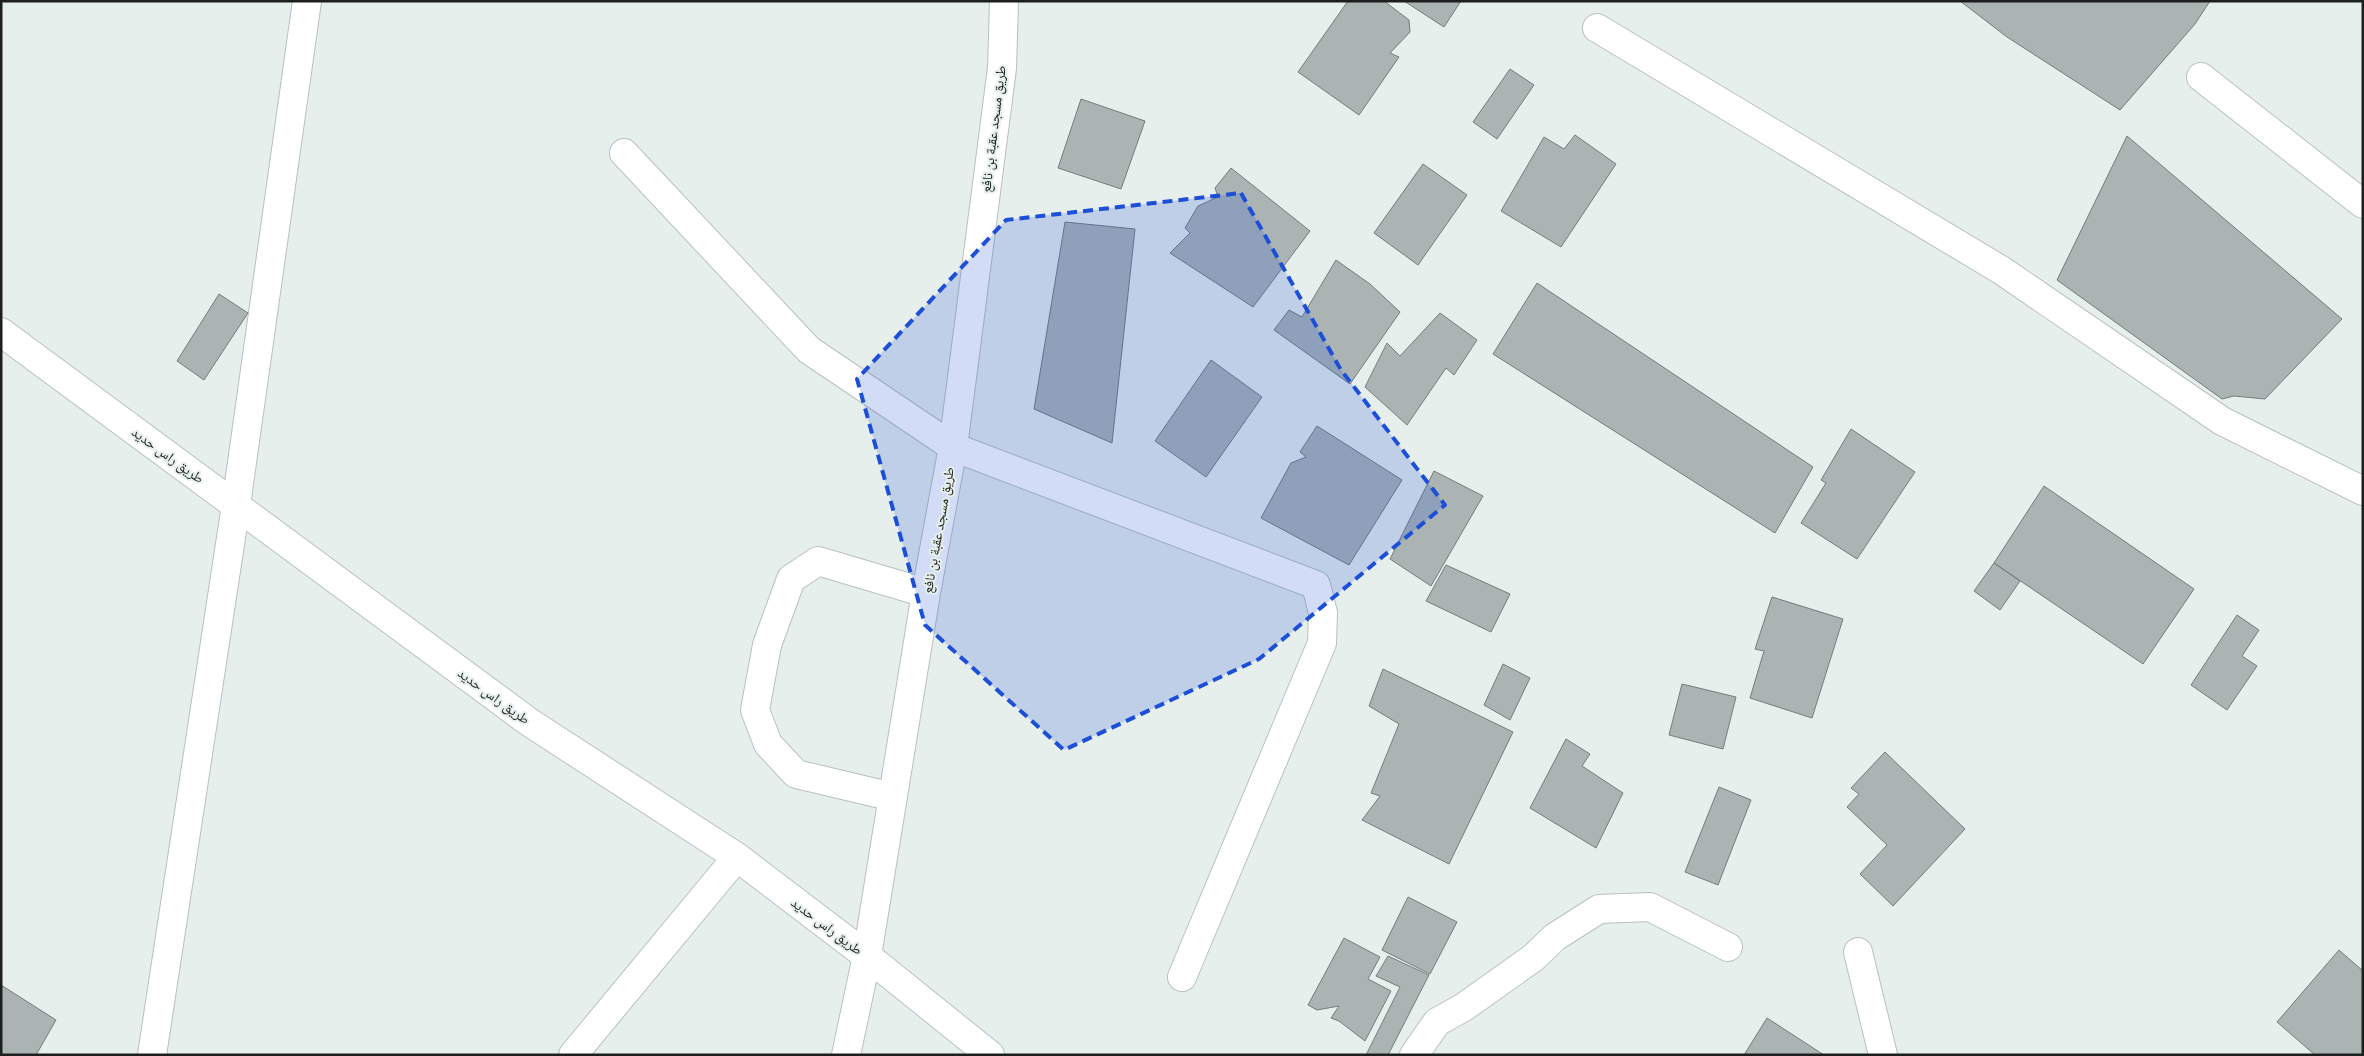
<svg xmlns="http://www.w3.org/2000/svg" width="2364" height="1056" viewBox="0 0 2364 1056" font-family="'Archivo Narrow','Noto Naskh Arabic',sans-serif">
  <rect width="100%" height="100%" fill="#e6efeb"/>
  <!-- building -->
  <path fill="#abb4b3" stroke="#747c7c" d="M1348 1H1384L1409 20 1410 32 1390 53 1399 57 1359 115 1298 72Z
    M1404 1H1461L1444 27Z
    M1960 1H2210L2195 24 2120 110 2007 37Z
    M1510 69 1534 85 1497 139 1473 122Z
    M1081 99 1145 121 1121 189 1058 168Z
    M1575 135 1616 164 1561 247 1501 211 1544 137 1564 149Z
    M2127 136 2342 319 2265 399 2234 396 2222 399 2057 280Z
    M1423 164 1467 195 1418 265 1374 233Z
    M1231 168 1310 231 1253 307 1170 253 1190 233 1185 228 1198 206 1218 197 1215 188Z
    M1065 222 1135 229 1112 443 1034 409Z
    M1336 260 1370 284 1400 312 1350 384 1274 330 1289 310 1302 317Z
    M1537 283 1813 467 1775 533 1493 354Z
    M219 294 248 313 204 380 177 361Z
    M1440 313 1477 340 1454 375 1446 368 1407 425 1365 387 1387 343 1400 356Z
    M1211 360 1262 397 1206 477 1155 441Z
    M1317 426 1402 480 1349 565 1261 518 1291 463 1306 457 1300 452Z
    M1851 429 1915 472 1857 559 1801 523 1826 483 1821 480Z
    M1434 471 1483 496 1431 586 1390 559Z
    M2044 486 2194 589 2143 664 1994 563Z
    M1994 563 2020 581 2000 610 1974 591Z
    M1446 565 1510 594 1491 632 1426 601Z
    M1772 597 1843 619 1812 718 1750 698 1764 651 1755 649Z
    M2237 615 2259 630 2242 656 2257 666 2227 710 2191 685Z
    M1503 664 1530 678 1510 720 1484 705Z
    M1383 669 1513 732 1449 864 1362 820 1380 796 1371 793 1399 724 1369 706Z
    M1682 684 1736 697 1723 749 1669 735Z
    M1566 739 1590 754 1582 766 1623 793 1596 848 1530 808Z
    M1885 752 1965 829 1893 906 1860 874 1887 845 1847 807 1859 794 1851 788Z
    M1719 787 1751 800 1718 885 1685 872Z
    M1408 897 1457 922 1430 974 1382 950Z
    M1344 938 1380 957 1368 979 1391 991 1365 1041 1339 1021 1331 1018 1339 1006 1317 1010 1308 1005Z
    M2339 950 2363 971V1055H2315L2277 1022Z
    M1388 956 1429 975 1388 1055H1366L1400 987 1376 976Z
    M1 985 56 1020 36 1055H1Z
    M1767 1018 1824 1055H1744Z"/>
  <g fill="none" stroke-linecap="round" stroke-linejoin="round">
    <!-- minor casing -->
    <g stroke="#b9c1bd" stroke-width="30">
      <path id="minor" d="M1597 28 2001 270 2222 421 2363 491
        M2201 77 2363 204
        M624 153 809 350 953 447 1316 585 1323 613 1322 643 1182 977
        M1 332 529 722 737 857 867 956 990 1055
        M893 797 796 774 768 744 755 710 767 645 791 579 818 561 926 593
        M1858 952 1883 1055
        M152 1055 236 505 307 1
        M573 1055 737 857
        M846 1055 867 956 926 593 953 447 1002 68 1004 1
        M1414 1055 1437 1022 1464 1007 1533 958 1555 937 1599 909 1650 907 1728 947"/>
    </g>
    <!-- minor -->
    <use href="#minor" stroke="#fff" stroke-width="28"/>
  </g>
  <!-- marked area -->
  <path fill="#1d4ed8" fill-opacity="0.2" stroke="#1d4ed8" stroke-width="4" stroke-dasharray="10 6" stroke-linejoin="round" d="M1241 193 1341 370 1445 505 1259 659 1064 750 925 625 857 379 1006 220Z"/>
  <g text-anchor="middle" stroke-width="4" stroke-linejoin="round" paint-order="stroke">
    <!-- street labels -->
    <g font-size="14" fill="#1c1f1e" stroke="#e6efeb">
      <text transform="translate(993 129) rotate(-83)" y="5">طريق مسجد عقبة بن نافع</text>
      <text transform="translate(168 455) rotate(36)" y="5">طريق راس حديد</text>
      <text transform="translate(938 530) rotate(-80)" y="5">طريق مسجد عقبة بن نافع</text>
      <text transform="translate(494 696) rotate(36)" y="5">طريق راس حديد</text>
      <text transform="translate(827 926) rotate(37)" y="5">طريق راس حديد</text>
    </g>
  </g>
  <!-- border -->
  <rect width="2364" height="1056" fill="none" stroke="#1c1f1e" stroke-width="5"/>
</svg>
